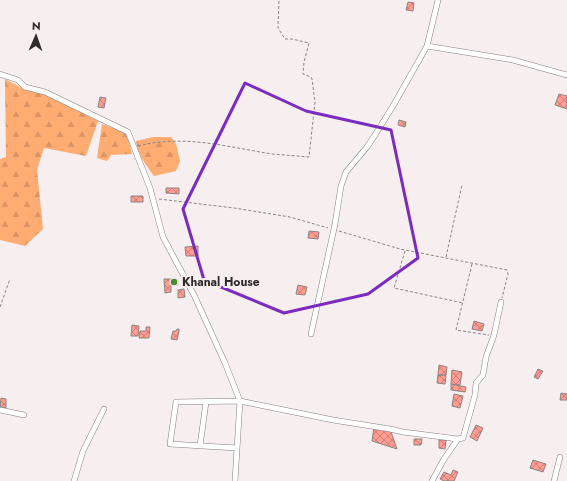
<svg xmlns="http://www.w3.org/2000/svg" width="567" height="481" viewBox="0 0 567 481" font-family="Jost,sans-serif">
  <defs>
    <pattern id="forest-firs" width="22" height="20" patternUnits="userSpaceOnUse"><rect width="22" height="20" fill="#ffac73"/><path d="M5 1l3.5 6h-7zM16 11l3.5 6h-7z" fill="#db9464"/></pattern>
    <pattern id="building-cross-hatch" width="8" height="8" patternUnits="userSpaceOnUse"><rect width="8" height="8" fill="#ff9b90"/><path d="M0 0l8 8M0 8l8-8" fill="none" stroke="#cf7f76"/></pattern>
  </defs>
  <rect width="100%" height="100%" fill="#f7eef0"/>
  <!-- forest -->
  <path fill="url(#forest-firs)" d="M5 79 24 89 44 93 98 121 86 156 44 148 37 170 43 229 25 246 0 240V159L6 157Z
    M102 124 127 133 132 154 111 155 107 161 97 158Z
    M153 137H171L176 144 180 161 176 171 154 176C146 165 138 155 136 141Z"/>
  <!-- building -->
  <path fill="url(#building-cross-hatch)" stroke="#8d8583" d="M408 2 414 3 413 11 406 10Z
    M559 94 567 96V109L555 105Z
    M100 97 106 98 104 108 98 107Z
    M399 120 406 122 405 127 398 125Z
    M166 188H179V194L166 193Z
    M131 196H143V202H131Z
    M309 231 319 232 318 239 308 238Z
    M198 246V256H186L185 247Z
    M164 279H177L178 285H171V292L165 293Z
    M298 285 307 287 305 295 296 294Z
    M184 289 185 297 178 298V290Z
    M474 321 484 324 482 331 472 329Z
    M132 325 139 326 138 336H131Z
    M146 327H150L149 338H139L140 331H146Z
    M177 329H179V331L177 340 171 339 173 331H176Z
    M439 365 447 367 446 375H438Z
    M538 369 543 371 538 379 534 377Z
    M452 370 462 372 460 385 451 384Z
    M438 375H446L445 384 437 383Z
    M451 384 466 387 465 392 451 390Z
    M561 393 567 394V400H560Z
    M454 394 463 396 460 408 452 406Z
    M1 398 6 399V408L0 407Z
    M476 425 483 428 477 441 470 437Z
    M374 427 390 429 397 449 372 441Z
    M414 439H422L421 445H414Z
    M439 440H446L445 449 439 448Z
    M533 460 546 464 543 472 530 468Z
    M453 470 458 472 454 481H444L440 479 444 472 451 475Z"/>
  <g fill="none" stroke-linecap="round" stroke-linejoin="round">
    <!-- minor casing -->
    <g stroke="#877f81" stroke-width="6">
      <path id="minor" d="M438 0 427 46 513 60 567 75
        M0 74 18 80 25 87 45 92 128 132 150 188 163 237 194 295 225 363 240 401 235 481
        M311 334 335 224 341 186 346 172 367 147 375 135 393 106 427 46
        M0 410 24 415
        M200 446 206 402
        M237 448 170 444 176 402 240 401 333 420 390 429 403 432 458 439 463 438 475 395 476 383 483 375 486 357 494 335 501 302
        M74 481 83 451 104 409
        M432 481 444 459 458 439
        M554 481 560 457"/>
    </g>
    <!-- path -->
    <path stroke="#8c8587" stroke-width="1" stroke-dasharray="3 2" stroke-linecap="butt" d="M138 146C183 134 228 147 272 154 285 155 297 156 309 157L315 102 312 79 311 77 303 74 304 62 309 43 292 39H285L278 28 279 0
      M159 199 234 208 290 217 328 228
      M339 231 400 249 507 270 508 274 502 298
      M405 251 394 288 463 303
      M446 257 462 185
      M472 264 456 330 489 335
      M0 307 10 279"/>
    <!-- minor -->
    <use href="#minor" stroke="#fff" stroke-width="5"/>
  </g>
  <!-- marked area -->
  <path fill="none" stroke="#7b2cbf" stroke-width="3" stroke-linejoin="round" d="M245 83 306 111 391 130 418 258 368 294 284 313 204 280 183 209Z"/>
  <!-- markers -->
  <circle fill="#498b2e" stroke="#f7eef0" stroke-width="1.5" cx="174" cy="282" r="4"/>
  <g text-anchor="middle" stroke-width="4" stroke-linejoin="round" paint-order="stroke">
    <!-- poi labels -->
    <g font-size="12" font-weight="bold" fill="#302c2d" stroke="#f7eef0" text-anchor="start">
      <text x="182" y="286">Khanal House</text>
    </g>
  </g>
  <!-- north arrow -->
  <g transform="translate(36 36) rotate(2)" stroke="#f7eef0" stroke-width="3" paint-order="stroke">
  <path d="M0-3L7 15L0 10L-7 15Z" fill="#302c2d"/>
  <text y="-6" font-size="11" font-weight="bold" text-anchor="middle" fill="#302c2d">N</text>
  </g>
</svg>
